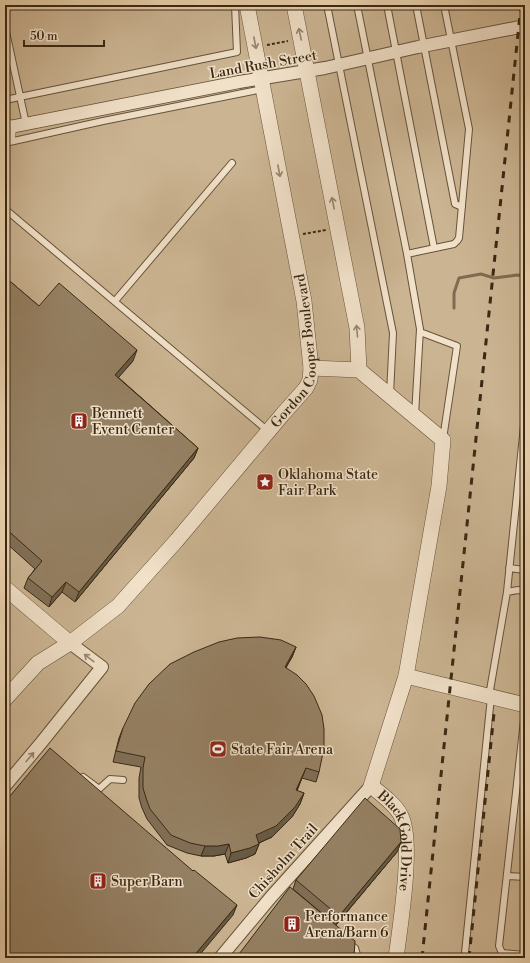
<svg xmlns="http://www.w3.org/2000/svg" width="530" height="963" viewBox="0 0 530 963" font-family="'Libre Bodoni',serif">
  <rect width="100%" height="100%" fill="#e9d1ac"/>
  <filter id="stains"><feTurbulence type="fractalNoise" baseFrequency=".005" numOctaves="4"/><feColorMatrix values="0 0 0 0 .2 0 0 0 0 .09 0 0 0 0 .02 0 0 0 .5 -.17"/></filter>
  <radialGradient id="worn" r=".72"><stop offset=".6" stop-color="#630" stop-opacity="0"/><stop offset="1" stop-color="#630" stop-opacity=".3"/></radialGradient>
  <!-- green -->
  <path fill="#cbb492" stroke="#826e53" d="M5 5H525V958H5Z"/>
  <g fill="none" stroke-linecap="round" stroke-linejoin="round">
    <!-- stream -->
    <path stroke="#7f6c50" stroke-width="3" d="M454 308V293L459 278 481 274 494 278 517 275 525 276"/>
    <!-- service casing -->
    <g stroke="#65533a" stroke-width="8">
      <path id="service" d="M327 5 393 333 390 394
        M357 5 407 254
        M387 5 434 248
        M416 5 455 204 462 207
        M5 27 26 124
        M5 100 237 52 235 5
        M5 143 103 121 263 89
        M5 209 268 431
        M115 301 232 163
        M420 332 457 346 443 439
        M415 415 420 329 407 254 454 244 457 241 459 238 469 129 444 5
        M509 568 525 570
        M507 592 525 416
        M489 696 507 592 518 590 525 591
        M525 711 499 946 502 953 525 955
        M83 777 99 789 110 779 123 780
        M507 876 525 877
        M349 944 355 948 358 958
        M465 953 491 697"/>
    </g>
    <!-- minor casing -->
    <g stroke="#65533a" stroke-width="14">
      <path id="minor" d="M5 128 239 82 325 68 418 47 525 26
        M5 786 41 743 102 667 70 643
        M220 958 271 897 371 786"/>
    </g>
    <!-- tertiary casing -->
    <g stroke="#65533a" stroke-width="16">
      <g id="tertiary">
        <path d="M294 5 357 328 359 370"/>
        <path d="M5 138 8 135V127"/>
        <path id="s1" d="M311 368 359 370 443 440 439 486 406 676 371 786C380 793 396 805 401 816 414 842 400 926 396 958"/>
        <path d="M5 588 70 643"/>
        <path d="M406 676 525 705"/>
        <path id="s2" d="M5 699 38 663 70 643 118 606 177 540 282 415 306 388 310 380 311 368 304 301 247 5"/>
      </g>
    </g>
    <!-- path -->
    <path stroke="#392914" stroke-width="2" stroke-dasharray="3 2" stroke-linecap="butt" d="M267 45 288 41
      M303 234 326 230"/>
    <!-- service -->
    <use href="#service" stroke="#f1e1c9" stroke-width="6"/>
    <!-- minor -->
    <use href="#minor" stroke="#f1e1c9" stroke-width="12"/>
    <!-- tertiary -->
    <use href="#tertiary" stroke="#f1e1c9" stroke-width="15"/>
    <!-- rail -->
    <path stroke="#392914" stroke-width="3" stroke-dasharray="7 7" stroke-linecap="butt" d="M422 958 521 5
      M469 958 494 713"/>
  </g>
  <!-- wall -->
  <path fill="#806e55" stroke="#392914" d="M5 277 39 306 133 361 118 377 198 448 194 458 75 602 62 592 49 607 24 588 28 578 35 569 5 542Z
    M296 647 292 657 286 667 319 772 316 782 302 778 297 791 304 793 300 804 292 817 272 837 259 843V844L255 854 246 858 228 863 225 854 214 856H201L187 853 167 845 147 819 142 808 139 798V778L141 767 113 762 119 738 123 728Z
    M401 842 397 852 336 925 293 889 296 880Z"/>
  <!-- shaded-wall -->
  <path fill="#685a45" stroke="#392914" d="M137 350 133 361 112 385 115 375Z
    M198 448 194 458 75 602 79 592Z
    M66 582 62 592 49 607 52 597Z
    M296 647 292 657 281 677 285 667Z
    M306 768 302 778 292 801 296 790Z
    M304 793 300 804 292 817 272 837 252 846 256 835Z
    M401 842 397 852 335 926 339 916Z
    M229 844 225 854 214 856H201L205 846Z
    M259 844 255 854 246 858 228 863 231 853Z
    M237 905 233 915 197 958H192Z"/>
  <!-- building -->
  <path fill="#958063" stroke="#392914" d="M5 277 39 306 59 283 137 350 115 375 198 448 79 592 66 582 52 597 28 578 42 561 5 528Z
    M260 637 281 640 296 647 285 667 297 675 306 684 314 696 322 715 324 729V748L319 772 306 768 296 790 304 793 295 807 276 826 256 835 259 844 250 848 231 853 229 844 218 846H205L190 843 171 835 150 809 146 798 143 788V768L145 757 116 751 123 728 135 703 149 684 170 664 194 652 219 642 237 638Z
    M50 748 193 871 194 870 237 905 192 958H5V802Z
    M365 798 400 829 401 842 339 916 296 880Z
    M290 887 355 941 354 958H236Z"/>
  <!-- one-way arrows -->
  <defs><path id="oneway-shaft" d="M-6 0H5M1.5-3L5.5 0L1.5 3" fill="none" stroke-width="1.6" stroke-linecap="round" stroke-linejoin="round"/></defs>
  <g stroke="#95856e">
    <use href="#oneway-shaft" transform="translate(300 34) rotate(-102)"/>
    <use href="#oneway-shaft" transform="translate(255 43) rotate(79)"/>
    <use href="#oneway-shaft" transform="translate(279 171) rotate(79)"/>
    <use href="#oneway-shaft" transform="translate(333 203) rotate(-101)"/>
    <use href="#oneway-shaft" transform="translate(357 331) rotate(-95)"/>
    <use href="#oneway-shaft" transform="translate(89 658) rotate(-142)"/>
    <use href="#oneway-shaft" transform="translate(30 757) rotate(-50)"/>
  </g>
  <!-- icons -->
  <defs>
    <g id="building-square" transform="scale(0.9)"><rect x="-9" y="-9" width="18" height="18" rx="4" fill="#8f2418" stroke="#f1e1c9"/><path d="M-4-6H4V6H1V3H-1V6H-4ZM-2.5-4.3h1.7v1.8h-1.7ZM.8-4.3h1.7v1.8H.8ZM-2.5-1h1.7V.8h-1.7ZM.8-1h1.7V.8H.8Z" fill="#fff"/></g>
    <g id="sight-square" transform="scale(0.9)"><rect x="-9" y="-9" width="18" height="18" rx="4" fill="#8f2418" stroke="#f1e1c9"/><path d="M0-6L1.8-2.2L6-1.7L2.9 1.2L3.7 5.4L0 3.3L-3.7 5.4L-2.9 1.2L-6-1.7L-1.8-2.2Z" fill="#fff"/></g>
    <g id="stadium-square" transform="scale(0.9)"><rect x="-9" y="-9" width="18" height="18" rx="4" fill="#8f2418" stroke="#f1e1c9"/><path d="M0-5a6.5 5 0 1 0 0 10a6.5 5 0 1 0 0-10ZM-3.5-1.8h7v3.6h-7Z" fill="#fff"/></g>
  </defs>
  <g fill-rule="evenodd">
    <use href="#building-square" x="79" y="421"/>
    <use href="#sight-square" x="265" y="482"/>
    <use href="#stadium-square" x="218" y="749"/>
    <use href="#building-square" x="98" y="881"/>
    <use href="#building-square" x="292" y="924"/>
  </g>
  <g text-anchor="middle" stroke-width="3" stroke-linejoin="round" paint-order="stroke">
    <!-- street labels -->
    <g font-size="14" fill="#392914" stroke="#f1e1c9">
      <text transform="translate(263 64) rotate(-10)" y="5">Land Rush Street</text>
      <text dy="5" stroke="none"><textPath href="#s2" startOffset="468">Gordon Cooper Boulevard</textPath></text>
      <text dy="5" stroke="none"><textPath href="#s1" startOffset="577">Black Gold Drive</textPath></text>
      <text transform="translate(283 861) rotate(-48)" y="5">Chisholm Trail</text>
    </g>
    <!-- poi labels -->
    <g font-size="14" fill="#392914" stroke="#f1e1c9" text-anchor="start">
      <text x="92" y="418">Bennett<tspan x="92" dy="16">Event Center</tspan></text>
      <text x="278" y="479">Oklahoma State<tspan x="278" dy="16">Fair Park</tspan></text>
      <text x="231" y="754">State Fair Arena</text>
      <text x="111" y="886">Super Barn</text>
      <text x="305" y="921">Performance<tspan x="305" dy="16">Arena/Barn 6</tspan></text>
    </g>
  </g>
  <!-- margin -->
  <rect width="530" height="963" fill="none" stroke="#e9d1ac" stroke-width="20"/>
  <rect x="6" y="6" width="518" height="951" fill="none" stroke="#392914" stroke-width="2"/>
  <rect x="10" y="10" width="510" height="943" fill="none" stroke="#392914"/>
  <!-- scale -->
  <path d="M24 40v6h80v-6" fill="none" stroke="#392914" stroke-width="2"/>
  <text x="30" y="40" font-size="12" fill="#392914" stroke="#f1e1c9" stroke-width="3" paint-order="stroke">50 m</text>
  <rect width="100%" height="100%" filter="url(#stains)"/>
  <rect width="100%" height="100%" fill="url(#worn)"/>
</svg>
